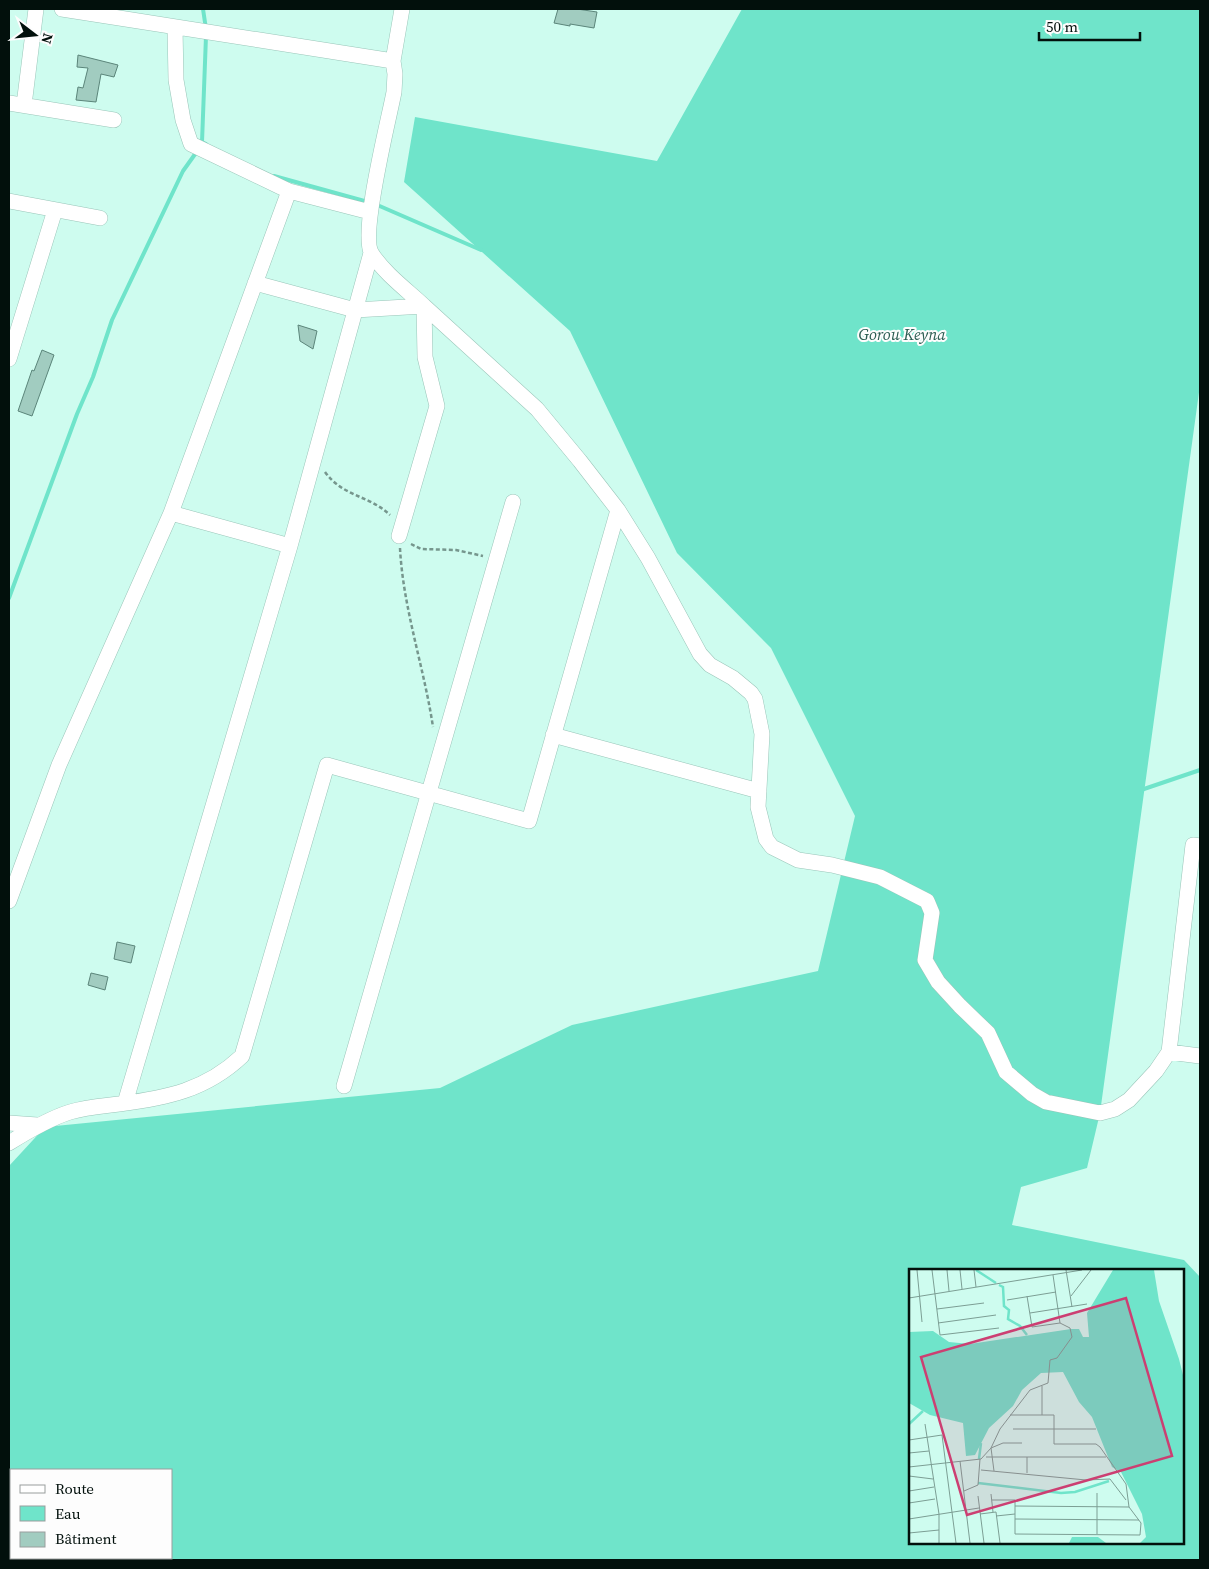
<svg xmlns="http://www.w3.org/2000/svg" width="1209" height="1569" viewBox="0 0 1209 1569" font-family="'Source Serif 4',serif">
  <rect width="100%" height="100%" fill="#cefcef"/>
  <!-- water -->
  <path fill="#6fe4ca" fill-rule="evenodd" d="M742 9H1200V385L1100 1113 1087 1168 1021 1187 1012 1225 1184 1260 1200 1277V1560H9V1166L45 1127 440 1088 572 1025 818 971 855 816 771 648 677 553 570 331 404 182 415 117 657 161ZM910 1270H1183V1543H910ZM11 1470H171V1558H11Z"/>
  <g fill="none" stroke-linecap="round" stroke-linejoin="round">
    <!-- stream -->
    <path stroke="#6fe4ca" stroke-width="4" d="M203 9 206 29
      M206 36 202 142 206 144
      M274 176 368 202
      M375 204 481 250
      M9 598 77 414 93 377 112 320 183 171 198 150
      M1141 790 1200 770"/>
  </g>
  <!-- building -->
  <path fill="#a1ccc0" stroke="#5b857a" d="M558 9H577L597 12 594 28 570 24V26L554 23Z
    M78 55 118 65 114 77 101 74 96 102 76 100 78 87 83 88 88 68 77 67Z
    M298 325 317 331 313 349 300 341Z
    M42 350 54 355 32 416 18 411 32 370 34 371Z
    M117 942 135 946 131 963 114 959Z
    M91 973 108 977 105 990 88 985Z"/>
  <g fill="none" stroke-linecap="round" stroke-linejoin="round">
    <!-- minor casing -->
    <g stroke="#9ac5b9" stroke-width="16">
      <path id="minor" d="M62 9 393 61
        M175 28 176 80 183 120 191 144 289 191 370 212
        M9 103 114 120
        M24 105 36 9
        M9 201 100 218
        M255 283 355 310 424 306 537 409 580 461 618 510 648 558 700 654 710 665 733 678 751 693 755 699 762 734 758 807 766 839 772 847 798 860 832 865 880 877 927 901 932 913 925 960 938 982 960 1006 988 1033 1006 1072 1032 1094 1046 1102 1100 1113 1115 1109 1129 1100 1156 1071 1169 1052 1193 845 1200 846
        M9 359 55 210
        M171 513 290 546
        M399 536 437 406 425 357 424 306C407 290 385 274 372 254 359 236 389 119 394 92L395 74 393 61 402 9
        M553 735 759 791
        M9 901 59 765 171 513 289 191
        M1169 1052 1200 1056
        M344 1086 513 502
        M125 1103 290 546 371 253
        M9 1123 37 1125
        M9 1143C28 1131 48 1119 70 1112 86 1107 103 1106 119 1104 167 1098 206 1090 242 1056L327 765 529 821 618 510"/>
    </g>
    <!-- path -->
    <path stroke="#76968d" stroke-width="2.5" stroke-dasharray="4 2.5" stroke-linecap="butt" d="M325 472C343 497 369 495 390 515
      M411 544 421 549 456 550 483 556
      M400 548C403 608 424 667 433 727"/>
    <!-- minor -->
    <use href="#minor" stroke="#fff" stroke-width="15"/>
  </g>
  <g text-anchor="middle" stroke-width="4" stroke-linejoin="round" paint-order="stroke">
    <!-- water labels -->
    <g font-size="16" font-style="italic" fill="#2b5d52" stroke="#fdfdfd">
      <text x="902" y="340">Gorou Keyna</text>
    </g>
  </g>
  <!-- overview -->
  <g transform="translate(909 1269)">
    <rect width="275" height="275" fill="#cefcef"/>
    <path d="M204 1H245L250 32 270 90 275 110V274H231L237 268 233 245 212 203 203 198 183 148 170 133 154 103 132 104 113 121 104 137 80 159 66 186 57 187 54 154 21 146 0 134V63L24 62 40 73 61 75 162 60H170L174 68H180L178 44ZM163 268H189L197 274H160Z" fill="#6fe4ca"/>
    <path fill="none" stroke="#6fe4ca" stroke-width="2.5" d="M67 1 87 14M90 16 94 18 95 37 100 41 99 50 111 57 118 66M0 155 14 142M70 190 72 174M69 214 152 224 166 223 200 212"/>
    <path fill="none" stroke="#7c9e94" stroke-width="1" d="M8 1 13 53M23 1 31 66 90 59M38 1 40 22M51 1 53 20M65 1 67 18M157 1 163 38M144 6 151 54M162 27 182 1M0 29 173 1M98 31 147 23M28 40 75 34M121 44 178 35M29 54 87 46M133 117V146M16 155 30 245V274M104 160H187M0 171 33 166 47 274M0 184 20 182M77 188H197M118 188V204M51 192 61 274M0 198 72 190 82 179 94 174H113M72 201 177 211 201 210 217 231M85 202 82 179 91 160 121 121 139 114 141 91 148 89 163 68 161 59 151 54 123 58 118 27M0 207 24 210M0 222 25 218M55 222 69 216 71 190M82 225 84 243M69 227 75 274M83 231H106V265L231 266 232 254 220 238 217 215 191 178 187 175H145V146H101M0 234 26 230M106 237 220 238M71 245 87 243 91 274M87 247 106 245M0 250 70 239M106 250 230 251M0 264 30 261M188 265V224"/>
    <path fill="#cc3f72" fill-opacity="0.15" stroke="#cc3f72" stroke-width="2.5" d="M217 29 263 187 58 246 12 88Z"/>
    <rect width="275" height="275" fill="none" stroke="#02100c" stroke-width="2.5"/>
  </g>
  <!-- border -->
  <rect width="1209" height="1569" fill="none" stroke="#02100c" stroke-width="20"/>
  <!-- legend -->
  <rect x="10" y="1469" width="162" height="90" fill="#fdfdfd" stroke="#999e9d"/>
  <rect x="20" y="1485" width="25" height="8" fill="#ffffff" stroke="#999e9d"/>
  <text x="55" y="1494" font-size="15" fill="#02100c">Route</text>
  <rect x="20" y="1506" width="25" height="15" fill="#6fe4ca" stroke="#999e9d"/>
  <text x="55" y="1519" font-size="15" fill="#02100c">Eau</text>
  <rect x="20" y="1532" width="25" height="15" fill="#a1ccc0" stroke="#999e9d"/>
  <text x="55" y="1544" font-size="15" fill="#02100c">Bâtiment</text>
  <!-- north arrow -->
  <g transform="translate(35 35) rotate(106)" stroke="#fdfdfd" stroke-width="4" paint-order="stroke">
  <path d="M0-4L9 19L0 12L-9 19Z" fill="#02100c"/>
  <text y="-8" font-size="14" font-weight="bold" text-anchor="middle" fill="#02100c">N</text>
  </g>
  <!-- scale -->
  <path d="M1039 32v8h101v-8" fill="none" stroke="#02100c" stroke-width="2.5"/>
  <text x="1046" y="32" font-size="15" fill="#02100c" stroke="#fdfdfd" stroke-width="4" paint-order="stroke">50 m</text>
</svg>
